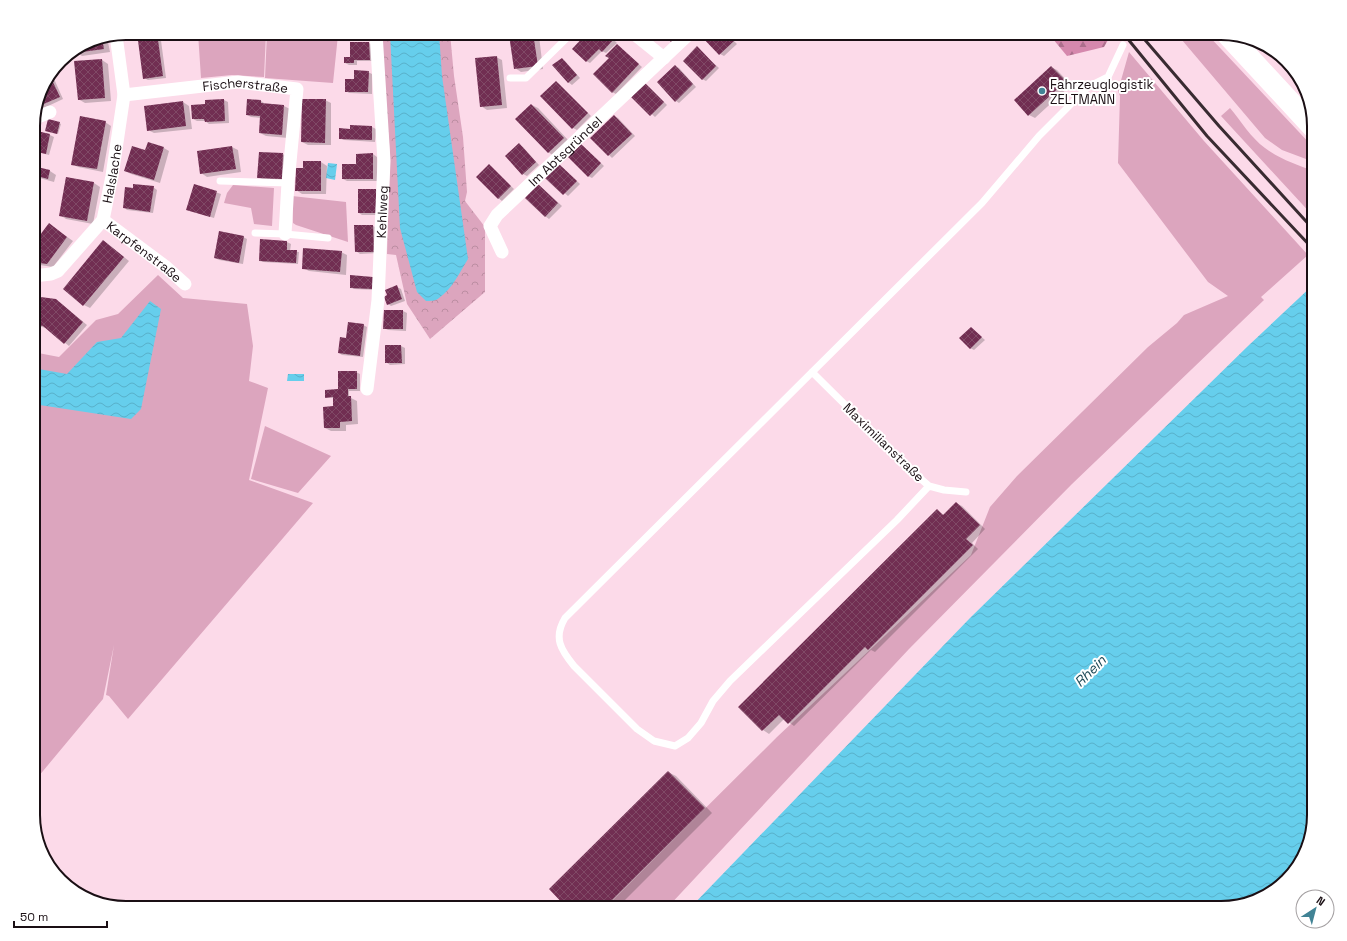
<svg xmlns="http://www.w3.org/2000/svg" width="1347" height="941" viewBox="0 0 1347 941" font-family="'Space Grotesk',sans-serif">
  <defs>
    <pattern id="forest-firs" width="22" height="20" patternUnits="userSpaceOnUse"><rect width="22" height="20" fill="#d588ad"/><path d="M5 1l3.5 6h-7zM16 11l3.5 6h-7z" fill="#ac6e8c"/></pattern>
    <pattern id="park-crowns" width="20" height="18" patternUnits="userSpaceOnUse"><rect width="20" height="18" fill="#dca5be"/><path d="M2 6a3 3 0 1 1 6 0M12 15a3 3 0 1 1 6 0" fill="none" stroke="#bc8da2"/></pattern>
    <pattern id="water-waves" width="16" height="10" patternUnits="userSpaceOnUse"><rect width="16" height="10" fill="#66ceec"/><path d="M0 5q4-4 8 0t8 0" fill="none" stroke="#58b0ca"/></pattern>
    <pattern id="building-cross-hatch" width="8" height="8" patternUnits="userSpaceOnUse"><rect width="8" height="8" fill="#712e52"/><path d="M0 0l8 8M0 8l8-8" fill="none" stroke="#804966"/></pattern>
  </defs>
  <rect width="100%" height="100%" fill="#fcdae9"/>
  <!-- grass -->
  <path fill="#dca5be" d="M198 33H266L264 77 232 75 201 78Z
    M267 33H311L338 35 333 83 265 78Z
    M1176 33H1206L1314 148V162L1282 150 1265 138Z
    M1129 52 1204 141 1308 255 1261 297 1264 300 1072 484 909 649 667 908H605L777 737 971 555 990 507 1017 476 1148 347 1177 323 1184 315 1228 296 1208 282 1118 163 1120 96 1118 91Z
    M1230 108C1241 121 1251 138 1265 148 1280 159 1297 165 1314 171V217L1221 116Z
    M233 185 274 188 272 226 254 224 251 208 224 203 227 193Z
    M292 196 346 202 348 242 296 225 293 223Z
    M158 275 183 298 247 304 253 346 249 381 268 388 249 480 313 503 128 719 109 696 106 695 114 645 103 699 33 783V352L59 357 96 320 118 314Z
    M265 426 331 456 298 493 251 479Z"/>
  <!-- forest -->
  <path fill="url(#forest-firs)" d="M1048 33H1112L1104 47 1067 56Z"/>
  <!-- park -->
  <path fill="url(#park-crowns)" d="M380 33H450L454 76 463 137 467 192 465 201 485 227V292L430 339 407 304 396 255 387 254 390 155Z"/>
  <!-- water -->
  <path fill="url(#water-waves)" d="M390 33H439L442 76 468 259C460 272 452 289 439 298 436 301 430 301 426 301L417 292 400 228Z
    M328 163 337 164 335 180 326 178Z
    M1314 284V815L1298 867 1267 896 1221 908H690L970 618 1248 346Z
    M150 301 161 309 141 409 131 419 33 404V368L67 374 97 342 121 338Z
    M288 374H304V381H287Z"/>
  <!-- shadow -->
  <path fill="#0003" d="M138 33H160L166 78 148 80 144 78Z
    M308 33H343V34Z
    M533 33 539 36 543 69 521 72 515 68 511 36Z
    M589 33H607L617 43 606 53 602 51 590 63 586 61Z
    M705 33H726L737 44 724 56 720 54Z
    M745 33H756L751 38Z
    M107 37 110 52 82 56 76 52V50L91 40Z
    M351 43H369L373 45V61H357V65H349L345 63 351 58Z
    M617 45 642 67 616 94 612 92 610 58Z
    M697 48 719 68 706 81 702 79Z
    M496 57 502 60 507 108 487 110 481 106Z
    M562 59 565 61 580 78 572 85 568 82Z
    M102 60 108 64 111 101 85 103 78 99Z
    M675 66 679 68 696 87 679 103 676 101Z
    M1051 67 1057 70 1071 85 1035 118 1029 115Z
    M368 72 372 74V94L349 93 346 91 355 80Z
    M51 79 55 81 63 99 44 108 40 105Z
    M556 82 559 84 591 116 577 130 573 128Z
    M649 87 667 105 655 117 633 97Z
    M224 100 228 102 229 123 209 124 205 121H197L193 119 206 105Z
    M325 100 331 103V145H308L302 142Z
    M261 101 264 103V104L284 106 290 109 288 138 266 136 260 133 261 118 251 117 247 115Z
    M183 102 189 106 192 129 154 133 148 130Z
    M532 105 538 108 569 141 554 156 548 152Z
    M614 116 618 118 635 136 612 158 592 138Z
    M105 122 111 126 103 172 78 167 72 164Z
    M59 123 61 124 58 134 48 131Z
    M372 127 376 129 375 142 344 140 340 138 351 130Z
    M33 131 50 135 54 137 49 155 33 151Z
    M519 145 523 147 539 165 527 176 523 174 507 156Z
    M582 145 604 166 592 178 588 176Z
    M232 147 238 150 241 172 207 177 201 173Z
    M164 148 169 151 160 183 131 174 125 171 146 152Z
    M283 154 287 157 285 181 262 179 258 177Z
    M373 154 377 157V181H347L343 179 357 165Z
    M321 162 327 166 326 194H302L296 190 304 169Z
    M33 167 50 171 56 175 54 182 36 177 33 186Z
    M492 168 514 189 502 201 498 198Z
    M563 168 580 184 568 196 547 178Z
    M66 178 94 183 100 187 93 224 66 219 60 215Z
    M195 185 221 194 214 218 191 211Z
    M539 185 562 206 549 219 545 216Z
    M153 187 157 190 153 213 127 210 124 207 133 190Z
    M376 190 380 192V215H362L359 213Z
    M49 224 73 241 53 267 33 264V240H37Z
    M355 226H373L377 228 378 253 360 254 356 251Z
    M243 237 247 239 243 264 219 260 215 258Z
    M104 241 129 261 90 308 84 305Z
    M287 242 291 244 290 251 299 252 298 264 263 262 260 260Z
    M341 252 347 255 346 275 309 271 303 268Z
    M351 277 376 290 354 289 351 287Z
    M397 287 401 289 405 301 391 306 388 304Z
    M33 297 60 303 87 325 69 346 46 328 33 325Z
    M385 311H403L407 313 406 331 388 330 384 328Z
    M363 325 367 327 363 357 342 355 339 353 347 339Z
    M971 328 985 340 974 350 970 348Z
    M401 346 405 348V364L390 365 386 362Z
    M356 372 360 374V391H349V397L357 401 358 424 346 425V431H331L325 428 334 407V398L326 397 342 390Z
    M956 503 962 506 985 529 972 543 978 549 875 652 871 650 794 726 784 719 769 734 763 730 937 511 944 515Z
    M668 772 676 776 712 813 617 908H569Z"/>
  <!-- building -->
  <path fill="url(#building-cross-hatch)" d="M137 33H157L163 76 143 79Z
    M524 33H533L538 66 514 69 509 35Z
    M587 33H606L613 40 602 52 599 49 586 62 572 49Z
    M662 33H680L671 42Z
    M703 33H726L734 41 719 55 701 36Z
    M102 38 104 49 75 53V50L91 40Z
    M350 42H369L370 60H354V63H344V57H350Z
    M617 44 639 64 612 93 593 74 609 58 605 56Z
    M697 46 716 66 702 80 683 61Z
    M497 56 502 105 480 107 475 58Z
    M562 58 577 75 568 83 552 65Z
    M102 59 105 98 78 100 74 61Z
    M675 65 693 84 675 102 657 82Z
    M1051 66 1066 81 1028 116 1014 100Z
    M354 70 369 71 368 92H345V79H354Z
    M51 78 60 97 39 106 37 102 40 90 47 80Z
    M556 81 588 113 572 129 540 96Z
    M645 83 664 102 650 116 631 97Z
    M224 99 225 121 205 122 204 119H192L191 105 205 104V100Z
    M247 99 261 100V103L284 105 282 135 259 133 260 116 246 115Z
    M302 99H326L325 143 301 142Z
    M183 101 186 126 147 131 144 106Z
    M531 104 564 138 548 153 515 119Z
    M614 115 632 134 608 156 590 138Z
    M80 116 106 121 97 169 71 165Z
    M48 119 60 122 57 134 45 131Z
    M350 125 372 126V140L339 139V128L350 129Z
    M33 130 50 134 46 154 33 151Z
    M148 142 164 147 154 180 124 171 132 146 145 150Z
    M519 143 536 162 522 175 505 156Z
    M581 144 601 163 588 177 568 157Z
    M232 146 236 169 200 174 197 151Z
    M259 152 283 153 282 179 257 178Z
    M373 153V179H342V164H356V154Z
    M303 161H321V191H295L296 168H303Z
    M489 164 511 186 498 199 476 177Z
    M559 164 577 181 563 195 545 178Z
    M33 166 50 170 48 179 33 175Z
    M66 177 94 182 87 221 59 216Z
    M133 184 154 186 150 212 123 208 125 187 133 188Z
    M194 184 217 191 210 217 186 210Z
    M538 184 558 203 545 217 525 198Z
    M358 189H376V213H358Z
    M49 223 67 237 47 264 33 262V239H37Z
    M354 225H373L374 252H355Z
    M219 231 244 236 239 263 214 258Z
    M260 239 287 241V250H297L296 263 259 261Z
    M103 240 124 257 83 306 63 289Z
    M303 248 342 251 340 272 302 269Z
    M350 275 373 277V289L350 288Z
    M397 285 402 299 387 305 384 297 387 295 385 290Z
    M33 296 56 299 83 322 64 344 43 326 33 324Z
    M384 310H403V329H383Z
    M348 322 364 324 360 356 338 353 340 337 346 338Z
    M971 327 982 337 970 349 959 338Z
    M385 345H401L402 363H385Z
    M338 371H357V389H348V396H351L352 421 340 422V428H324L323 407 333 406V397L325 398V390L338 389Z
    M956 502 980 525 966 539 973 545 868 650 865 647 788 724 779 715 762 731 738 707 937 509 943 515Z
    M668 771 705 808 604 908H567L549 889Z"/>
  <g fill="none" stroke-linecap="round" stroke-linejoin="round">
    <!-- lane -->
    <path stroke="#fff" stroke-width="7" d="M510 78H526L572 33
      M220 181 288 183
      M255 233 285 234 328 238
      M812 372 914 473 929 486 944 490 966 492
      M929 486 897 520 730 681 713 701 701 723 688 738 675 746 654 741 637 729 574 666C561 650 553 638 565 618L982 203 1039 136 1088 87 1108 77 1123 45"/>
    <!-- street -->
    <g stroke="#fff" stroke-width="13">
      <path d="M633 33 664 58"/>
      <path id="s1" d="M124 95 238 82 297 89 288 183 285 234"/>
      <path d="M33 119 50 112"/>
      <path id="s2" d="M103 220 166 267 185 284"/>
      <path id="s3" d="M502 252 490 226 497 215 690 33"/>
      <path id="s4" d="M33 276 51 274 58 271 103 220 112 176 124 95 116 35"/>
      <path id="s5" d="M367 389 378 300 384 161 376 33"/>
    </g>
    <!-- highway -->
    <path stroke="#fff" stroke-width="22" d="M1228 35 1314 128"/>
    <!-- rail -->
    <path stroke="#392b31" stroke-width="3" d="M1123 33 1207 136 1314 250
      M1139 33 1219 126 1314 230"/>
  </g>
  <!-- markers -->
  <circle fill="#418395" stroke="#fff" stroke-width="1.5" cx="1042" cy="91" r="4"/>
  <g text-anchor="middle" stroke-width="4" stroke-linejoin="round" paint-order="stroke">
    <!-- poi labels -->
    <g font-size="13" fill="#1a0f14" stroke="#fff" text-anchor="start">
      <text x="1050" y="89">Fahrzeuglogistik<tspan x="1050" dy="15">ZELTMANN</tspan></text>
    </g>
    <!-- street labels -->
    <g font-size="13" fill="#1a0f14" stroke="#fff">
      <text dy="5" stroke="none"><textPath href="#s1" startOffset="122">Fischerstraße</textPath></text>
      <text dy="5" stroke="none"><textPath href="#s3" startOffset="135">Im Abtsgründel</textPath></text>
      <text dy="5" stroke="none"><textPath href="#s4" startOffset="141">Halslache</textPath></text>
      <text dy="5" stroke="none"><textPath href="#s5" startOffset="178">Kehlweg</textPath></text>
      <text dy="5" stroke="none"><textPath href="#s2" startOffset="52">Karpfenstraße</textPath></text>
      <text transform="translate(884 442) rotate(44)" y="5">Maximilianstraße</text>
    </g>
    <!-- water labels -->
    <g font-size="14" font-style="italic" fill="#204d5a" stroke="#fff">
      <text transform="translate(1090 671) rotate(-45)" y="5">Rhein</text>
    </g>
  </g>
  <!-- crop -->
  <path d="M0 0H1347V941H0ZM126 40H1221A86 86 0 0 1 1307 126V815A86 86 0 0 1 1221 901H126A86 86 0 0 1 40 815V126A86 86 0 0 1 126 40Z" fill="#fff" fill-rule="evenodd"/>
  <path fill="none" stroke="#1a0f14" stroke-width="2" d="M126 40H1221A86 86 0 0 1 1307 126V815A86 86 0 0 1 1221 901H126A86 86 0 0 1 40 815V126A86 86 0 0 1 126 40Z"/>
  <!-- north arrow -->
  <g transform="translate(1315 909) rotate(36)"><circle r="19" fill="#ffffff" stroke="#a39fa1"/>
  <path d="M0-3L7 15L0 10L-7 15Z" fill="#418395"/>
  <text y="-6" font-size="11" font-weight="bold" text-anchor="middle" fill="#1a0f14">N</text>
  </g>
  <!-- scale -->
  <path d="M14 921v6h93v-6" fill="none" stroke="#1a0f14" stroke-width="2"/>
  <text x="20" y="921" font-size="12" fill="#1a0f14" stroke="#ffffff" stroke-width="3" paint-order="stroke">50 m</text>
</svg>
